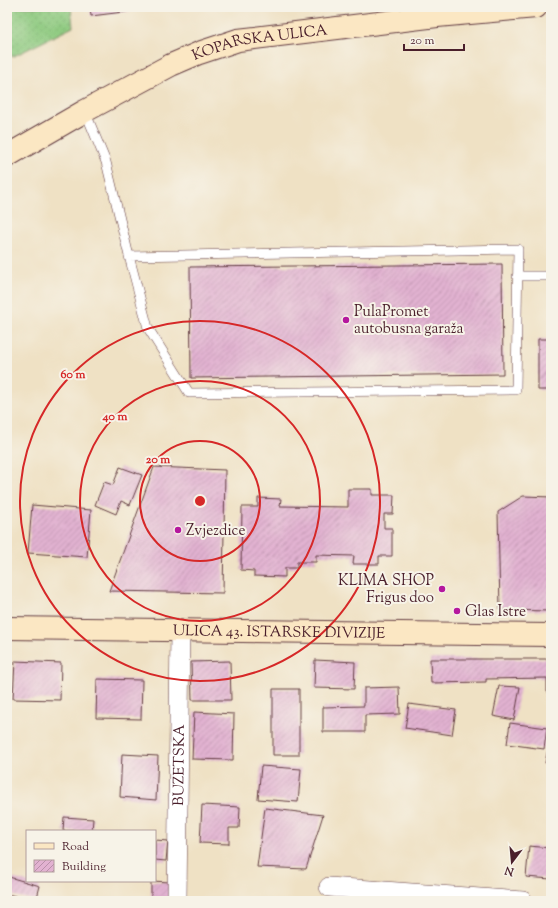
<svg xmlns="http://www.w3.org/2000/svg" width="558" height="908" viewBox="0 0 558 908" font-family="'Sorts Mill Goudy',serif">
  <defs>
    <pattern id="grass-dots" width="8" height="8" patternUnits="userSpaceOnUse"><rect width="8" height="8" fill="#8eca80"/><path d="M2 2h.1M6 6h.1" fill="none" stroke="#7cad6f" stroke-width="1.8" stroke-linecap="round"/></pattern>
    <pattern id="building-hatch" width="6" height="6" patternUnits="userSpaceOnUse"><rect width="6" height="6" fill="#e2b2d1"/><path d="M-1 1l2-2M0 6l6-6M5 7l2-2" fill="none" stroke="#b990aa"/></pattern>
  </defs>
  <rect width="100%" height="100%" fill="#f7f3e8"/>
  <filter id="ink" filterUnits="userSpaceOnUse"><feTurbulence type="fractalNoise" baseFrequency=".025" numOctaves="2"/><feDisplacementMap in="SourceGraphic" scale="8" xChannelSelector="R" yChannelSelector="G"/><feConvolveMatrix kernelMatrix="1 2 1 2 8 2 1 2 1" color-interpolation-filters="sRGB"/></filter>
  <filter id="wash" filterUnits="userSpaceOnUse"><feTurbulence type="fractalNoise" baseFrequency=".012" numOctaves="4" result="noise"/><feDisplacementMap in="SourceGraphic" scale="16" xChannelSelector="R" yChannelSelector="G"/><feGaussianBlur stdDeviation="0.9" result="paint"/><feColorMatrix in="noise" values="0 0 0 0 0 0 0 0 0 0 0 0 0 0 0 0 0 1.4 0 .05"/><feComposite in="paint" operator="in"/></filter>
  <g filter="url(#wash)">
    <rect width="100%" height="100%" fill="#efe1c4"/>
    <!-- grass -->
    <path fill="url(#grass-dots)" stroke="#6c7456" d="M7 7H71L73 27 12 57 7 51Z"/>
    <g id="blocks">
      <!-- building -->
      <path fill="url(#building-hatch)" d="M90 7H156V8L91 16Z
        M502 264 503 374 191 378 190 267Z
        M538 339H551V390H538Z
        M120 467 142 475 130 505 121 501 116 514 95 505 104 482 113 485Z
        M154 467 225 470 223 593 109 591Z
        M348 489H372V495H394L393 514H384V528H392V556H379V564H353L354 556 316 555V562H297V568H285V577L254 576V571L241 570 242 507H258V498L281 499 280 506 348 507Z
        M523 496 551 497V611L500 610 498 512Z
        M32 505 91 510 87 557 28 553Z
        M430 659H551V692H547V678L486 679V682L431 683Z
        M315 660 355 662 354 689 314 688Z
        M15 661 61 663 60 700 13 699Z
        M230 661 231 700H192L191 662Z
        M97 679 142 680 141 719 96 718Z
        M499 686 520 687 514 720 493 716Z
        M399 687 400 714 365 715V732H323V707L364 706V688Z
        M273 689H299V755H273Z
        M409 704 456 710 452 735 405 728Z
        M194 712 234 714 233 760 192 759Z
        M510 723 547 728 544 749 507 744Z
        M550 739H551V764L545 763Z
        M122 754 158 756 156 800 120 797Z
        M261 766 301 769 298 802 258 799Z
        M202 805 240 807 239 828H229V844L200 843Z
        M265 808 323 815 306 869 257 867Z
        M64 817 93 819 92 831H63Z
        M155 840 168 841 166 861 155 860Z
        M529 846 551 848V879L526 877Z
        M9 877 40 886 36 901 7 894Z
        M151 881 169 882V901H151Z"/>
    </g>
  </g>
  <g filter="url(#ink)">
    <use href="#blocks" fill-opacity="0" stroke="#633c42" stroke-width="1"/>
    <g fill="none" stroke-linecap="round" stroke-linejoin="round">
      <!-- lane casing -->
      <g stroke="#633c42" stroke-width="10">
        <path id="lane" d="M85 111 106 162 129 256
          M518 249 516 390 189 393 148 328 129 256Z
          M517 276H551"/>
      </g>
      <!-- street casing -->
      <g stroke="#633c42" stroke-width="20">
        <g id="street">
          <path d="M329 887 523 901"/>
          <path id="s1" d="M177 901 180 630"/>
        </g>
      </g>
      <!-- secondary casing -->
      <g stroke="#633c42" stroke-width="24">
        <g id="secondary">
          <path id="s2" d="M7 156 85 111 171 65 199 53 238 40 437 16 536 7"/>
          <path id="s3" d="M7 628 551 635"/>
        </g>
      </g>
      <!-- lane -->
      <use href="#lane" stroke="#fff" stroke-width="9"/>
      <!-- street -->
      <use href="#street" stroke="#fff" stroke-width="19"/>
      <!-- secondary -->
      <use href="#secondary" stroke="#fbe7c3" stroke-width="22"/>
    </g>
  </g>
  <!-- distance rings -->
  <g fill="none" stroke="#d62828" stroke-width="2">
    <circle cx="200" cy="501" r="60"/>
    <circle cx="200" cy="501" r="120"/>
    <circle cx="200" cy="501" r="180"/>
  </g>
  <!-- markers -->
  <g fill="#b5179e" stroke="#f7f3e8" stroke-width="1.5">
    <circle cx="346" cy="320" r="4"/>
    <circle cx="178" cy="530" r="4"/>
    <circle cx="442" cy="589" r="4"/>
    <circle cx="457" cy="611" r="4"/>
  </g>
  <g text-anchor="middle" stroke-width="4" stroke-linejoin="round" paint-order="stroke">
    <!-- street labels -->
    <g font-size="15" fill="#4a1f2b" stroke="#f7f3e8">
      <text dy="5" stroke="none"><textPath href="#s2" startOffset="280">KOPARSKA ULICA</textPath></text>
      <text dy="5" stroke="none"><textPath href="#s3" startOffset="272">ULICA 43. ISTARSKE DIVIZIJE</textPath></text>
      <text dy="5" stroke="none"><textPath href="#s1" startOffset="136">BUZETSKA</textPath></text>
    </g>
    <!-- poi labels -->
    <g font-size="15" fill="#4a1f2b" stroke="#f7f3e8" text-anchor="start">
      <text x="354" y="316">PulaPromet<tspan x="354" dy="17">autobusna garaža</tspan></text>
      <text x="186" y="535">Zvjezdice</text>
      <text x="434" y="585" text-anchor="end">KLIMA SHOP<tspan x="434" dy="17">Frigus doo</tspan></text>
      <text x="465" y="616">Glas Istre</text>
    </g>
  </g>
  <circle cx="200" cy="501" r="6" fill="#d62828" stroke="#f7f3e8" stroke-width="2"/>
  <g font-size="12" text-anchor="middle" font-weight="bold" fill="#d62828" stroke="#f7f3e8" stroke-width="4" stroke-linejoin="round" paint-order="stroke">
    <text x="73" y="378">60 m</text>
    <text x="115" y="420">40 m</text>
    <text x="158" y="463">20 m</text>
  </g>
  <!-- margin -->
  <rect width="558" height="908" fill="none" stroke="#f7f3e8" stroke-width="24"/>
  <!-- legend -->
  <rect x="26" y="830" width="130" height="52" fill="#f7f3e8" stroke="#b29e9c"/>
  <rect x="34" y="843" width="20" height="6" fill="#fbe7c3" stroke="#b29e9c"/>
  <text x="62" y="850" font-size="12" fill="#4a1f2b">Road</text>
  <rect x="34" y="860" width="20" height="12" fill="url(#building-hatch)" stroke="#b29e9c"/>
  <text x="62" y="870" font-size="12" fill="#4a1f2b">Building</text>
  <!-- north arrow -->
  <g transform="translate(512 862) rotate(196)" stroke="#f7f3e8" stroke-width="3" paint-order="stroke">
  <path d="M0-3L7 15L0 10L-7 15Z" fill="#4a1f2b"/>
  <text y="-6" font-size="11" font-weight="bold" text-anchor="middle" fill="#4a1f2b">N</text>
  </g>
  <!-- scale -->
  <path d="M404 44v6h60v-6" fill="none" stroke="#4a1f2b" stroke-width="2"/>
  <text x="410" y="44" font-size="12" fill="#4a1f2b" stroke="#f7f3e8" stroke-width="3" paint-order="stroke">20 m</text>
</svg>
